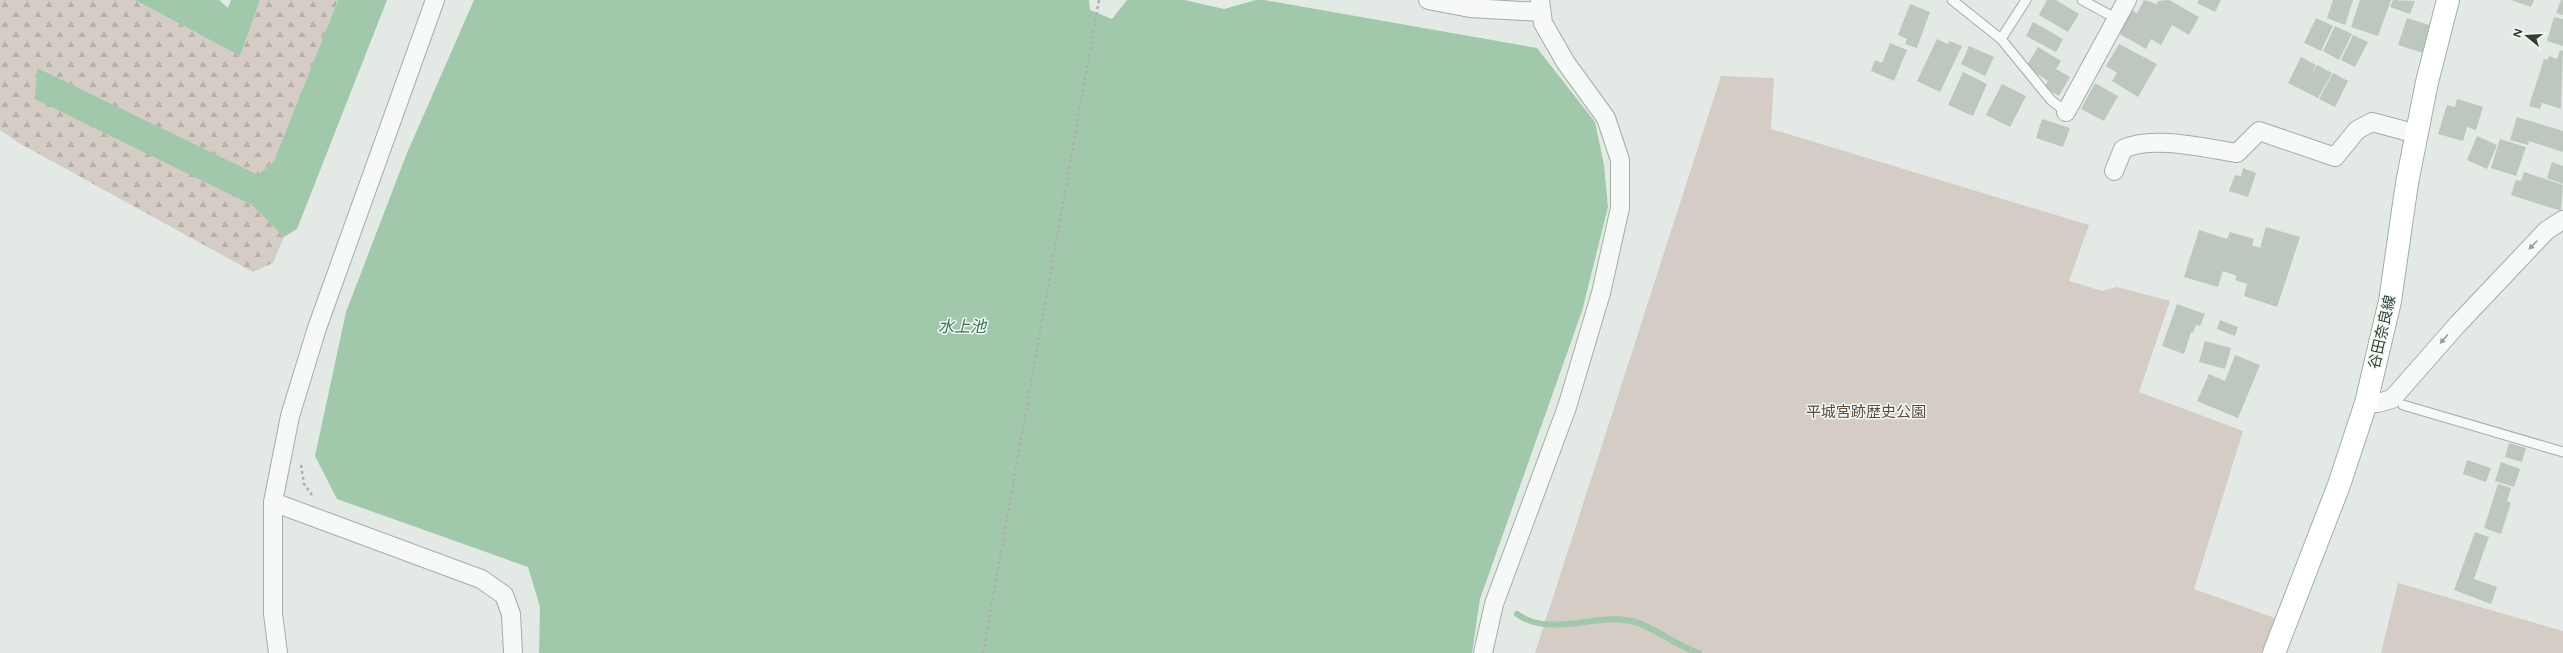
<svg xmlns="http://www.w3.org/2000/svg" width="2563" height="653" viewBox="0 0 2563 653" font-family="Figtree,'Noto Sans JP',sans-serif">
  <defs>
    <pattern id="forest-firs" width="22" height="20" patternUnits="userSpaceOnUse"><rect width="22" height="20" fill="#d4ccc5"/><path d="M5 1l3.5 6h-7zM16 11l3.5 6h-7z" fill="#b6b0aa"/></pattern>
  </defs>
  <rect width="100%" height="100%" fill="#e3eae6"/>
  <!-- green -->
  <path fill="#d4ccc5" d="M1721 76 1774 78 1771 129 2089 225 2069 281 2102 291 2117 287 2170 301 2139 392 2243 431 2194 589 2275 618 2262 653H1535Z
    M2398 583 2563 631V653H2381Z"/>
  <!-- forest -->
  <path fill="url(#forest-firs)" d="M0 0H135L240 56 260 0H338L274 161 258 176 37 69 258 207 284 237 273 263 253 272 19 143 0 130Z"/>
  <!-- water -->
  <path fill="#a1c8ab" d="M135 0H219L228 8 231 0H260L240 56Z
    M338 0H387L297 229 284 237 252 205 35 99 37 68 258 175 274 161Z
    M474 0H1089L1090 10 1112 19 1127 0H1184L1224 9 1256 0H1264L1537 48 1595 122 1604 165 1608 207 1582 311 1480 599 1472 653H539L540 607 528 567 337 499 315 456 346 312 407 153Z"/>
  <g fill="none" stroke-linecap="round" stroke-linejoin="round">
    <!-- stream -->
    <path stroke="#a1c8ab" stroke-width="6" d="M1517 614C1550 638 1595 613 1632 621 1655 627 1676 646 1699 653"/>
  </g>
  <!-- building -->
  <path fill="#bbc7bf" d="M2047 0H2056L2079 14 2068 32 2039 15Z
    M2144 0 2157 4 2158 1 2169 0 2199 17 2189 35 2172 25 2161 45 2151 39 2146 49 2118 33 2131 9 2137 13Z
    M2199 0H2221L2215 12 2197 3Z
    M2333 0H2353L2345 25 2327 18Z
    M2360 0H2391L2378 36 2351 27Z
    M2393 0 2415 1 2410 14 2390 7Z
    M2511 0H2534L2531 7Z
    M2561 0H2563V15L2556 13Z
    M1910 4 1930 12 1917 48 1905 44 1907 39 1898 35Z
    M2554 17 2563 19V46L2547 41Z
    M2316 18 2333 26 2321 51 2304 43Z
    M2407 18 2432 26 2423 53 2398 45Z
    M2033 22 2063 39 2056 52 2026 36Z
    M2335 26 2352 34 2339 60 2323 51Z
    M2353 35 2368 42 2355 67 2341 60Z
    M1937 39 1948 44 1949 41 1962 46 1940 92 1917 81Z
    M1890 43 1907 50 1894 81 1871 71 1875 60 1882 63Z
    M2119 44 2157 64 2138 97 2112 81 2117 73 2106 66Z
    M1969 46 1994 57 1985 76 1961 64Z
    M2038 47 2061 61 2056 69 2070 77 2059 96 2044 87 2048 81 2026 67Z
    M2560 50 2563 51 2561 109 2542 103 2540 109 2529 106 2544 59 2548 60 2549 56 2557 59Z
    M2301 57 2316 65 2311 76 2317 65 2332 73 2318 98 2288 83Z
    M1963 72 1987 84 1973 116 1948 105Z
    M2333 73 2348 81 2335 107 2319 99Z
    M2095 83 2118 96 2104 121 2081 109Z
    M2002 84 2026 96 2010 127 1986 115Z
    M2457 99 2483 107 2476 130 2467 127 2463 141 2438 134 2447 105 2455 107Z
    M2517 117 2563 131V152L2529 141 2528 145 2510 140Z
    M2042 119 2070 128 2063 147 2036 138Z
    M2477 136 2497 145 2487 169 2467 160Z
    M2500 139 2526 147 2516 176 2491 168Z
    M2552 162 2563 166V184L2547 178Z
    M2243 168 2256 173 2248 197 2229 191 2235 175 2241 176Z
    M2524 172 2563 185 2561 211 2511 195 2516 180 2521 181Z
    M2266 227 2300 237 2277 307 2244 296 2247 284 2235 280 2237 276 2223 271 2218 287 2184 277 2199 230 2227 239 2230 232 2254 239 2252 245 2260 248Z
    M2177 304 2205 314 2200 326 2196 325 2193 333 2191 332 2184 354 2162 346Z
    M2220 320 2238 327 2235 336 2217 329Z
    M2205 341 2231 348 2225 369 2199 362Z
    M2235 355 2260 365 2238 418 2197 401 2209 374 2225 381Z
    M2509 443 2526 448 2522 462 2505 457Z
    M2467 460 2491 468 2486 482 2463 474Z
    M2501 462 2520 469 2514 487 2495 481Z
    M2498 484 2511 488 2507 501 2511 503 2501 534 2484 528Z
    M2475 532 2489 537 2474 579 2497 587 2491 604 2454 590Z"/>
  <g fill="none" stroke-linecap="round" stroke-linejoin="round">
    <!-- service casing -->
    <g stroke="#a1aea6" stroke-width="11">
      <path id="service" d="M1952 0 2001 39 2051 100 2066 112
        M2082 0 2117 19
        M2001 39 2026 0
        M2403 405 2563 452"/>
    </g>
    <!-- minor casing -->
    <g stroke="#a1aea6" stroke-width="20">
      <path id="minor" d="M1428 0 1470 8 1541 12
        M2066 112 2127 0
        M2114 171 2123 149C2153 135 2204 148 2237 153L2259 131 2335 157 2357 130 2372 122 2417 134
        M2366 403H2378L2392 399 2457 325 2547 230 2563 220
        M273 502 481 579 504 595 511 614 513 653
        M278 653 273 614V502L290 416 317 328 435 0
        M1483 653 1494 604 1567 407 1601 293 1620 208V160L1606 118 1566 63 1543 23 1540 0"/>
    </g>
    <!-- secondary casing -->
    <g stroke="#a1aea6" stroke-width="24">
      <path id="secondary" d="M2274 653 2339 485 2366 403 2390 301 2407 183 2427 82 2448 0"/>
    </g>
    <!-- path -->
    <path stroke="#a9b3ad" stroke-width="2.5" stroke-dasharray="3 3" stroke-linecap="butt" d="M301 465 304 484 312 495
      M983 653 1099 0"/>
    <!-- service -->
    <use href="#service" stroke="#f6f9f7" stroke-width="9"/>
    <!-- minor -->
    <use href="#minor" stroke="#f6f9f7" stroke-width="18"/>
    <!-- secondary -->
    <use href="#secondary" stroke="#fff" stroke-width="22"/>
  </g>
  <!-- one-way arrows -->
  <defs><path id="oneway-solid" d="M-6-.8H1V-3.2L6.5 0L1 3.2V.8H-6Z"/></defs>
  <g fill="#919e96">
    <use href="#oneway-solid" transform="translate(2533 245) rotate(134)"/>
    <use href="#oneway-solid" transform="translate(2444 339) rotate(131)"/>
  </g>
  <g text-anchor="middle" stroke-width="3" stroke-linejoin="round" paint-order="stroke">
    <!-- street labels -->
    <g font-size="15" fill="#2c4234" stroke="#f3f8f4">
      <text transform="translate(2382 332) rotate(-77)" y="5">谷田奈良線</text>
    </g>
    <!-- park labels -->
    <g font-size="15" fill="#5c4d3a" stroke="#f3f8f4">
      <text x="1866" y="417">平城宮跡歴史公園</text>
    </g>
    <!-- water labels -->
    <g font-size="16" font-style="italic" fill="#38734a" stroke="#f3f8f4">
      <text x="962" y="332">水上池</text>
    </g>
  </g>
  <!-- north arrow -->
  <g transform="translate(2527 36) rotate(288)" stroke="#f3f8f4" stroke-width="3" paint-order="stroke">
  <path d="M0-3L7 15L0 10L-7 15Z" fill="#2c4234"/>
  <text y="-6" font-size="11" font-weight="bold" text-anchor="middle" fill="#2c4234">N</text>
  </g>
</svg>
